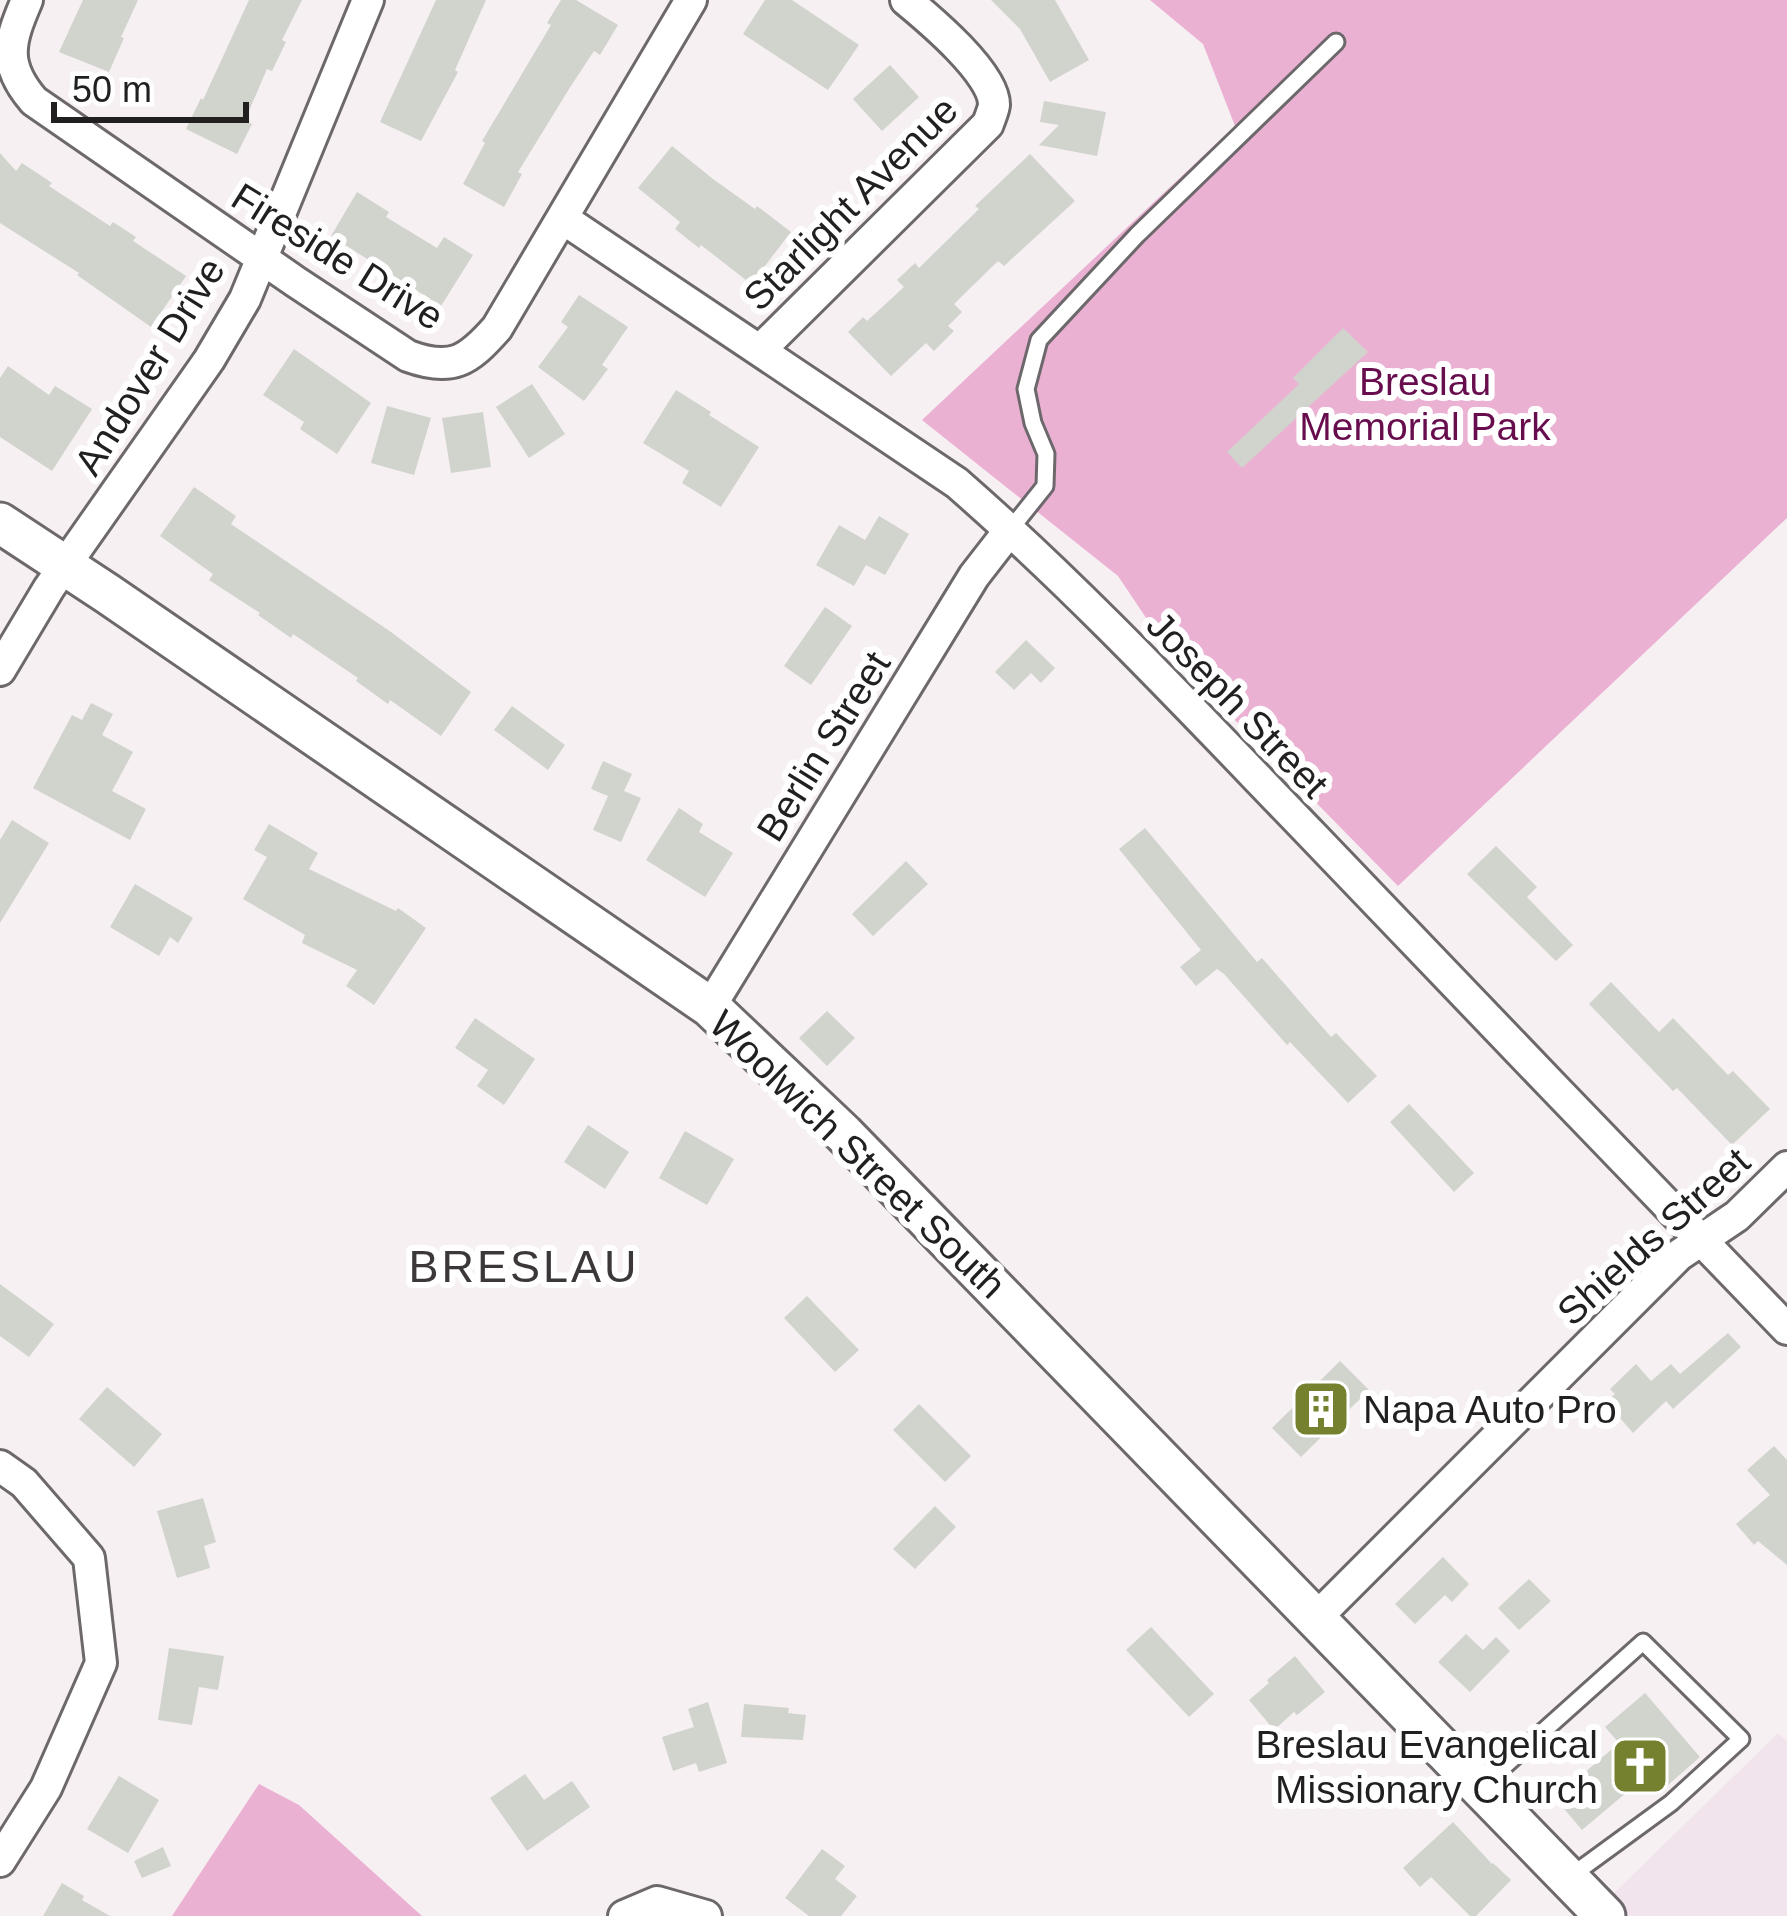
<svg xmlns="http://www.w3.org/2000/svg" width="1787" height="1916" viewBox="0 0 1787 1916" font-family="Arial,sans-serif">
  <rect width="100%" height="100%" fill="#f6f0f3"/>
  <!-- built -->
  <path fill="#f2e4ec" d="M1778 1733 1787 1741V1916H1630L1611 1896Z"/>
  <!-- green -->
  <path fill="#ebb1d3" d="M1150 0H1787V518L1398 886 1171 655 1118 576 922 420 1235 126 1203 44Z
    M259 1784 299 1805 422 1916H172Z"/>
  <!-- building -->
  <path fill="#d1d3cd" d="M83 0H138L121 37 124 38 109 72 59 52Z
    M249 0H302L282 40 286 42 272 71 267 69 245 120 252 124 237 154 186 129 201 98 203 100Z
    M436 0H486L455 70 458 72 421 141 380 122Z
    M561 0H576L618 25 600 55 594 51 569 89 518 172 522 174 504 207 463 184 485 143 482 141 551 25 547 23Z
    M765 0H792L859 45 828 90 743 34Z
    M991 0H1055L1089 60 1050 82 1020 29Z
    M890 65 919 97 882 131 853 99Z
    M1044 101 1106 112 1097 156 1039 145 1059 125 1040 122Z
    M672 146 713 179 755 209 757 206 791 232 751 284 701 245 699 248 675 229 680 222 638 188Z
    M0 153 16 171 22 163 52 183 49 186 110 226 113 222 136 237 133 241 186 276 151 327 77 275 79 273 0 223Z
    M1030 154 1075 201 1004 266 998 261 954 304 962 312 948 326 954 331 934 351 926 343 891 376 848 332 863 317 867 321 904 287 897 280 915 263 919 268 979 209 975 206Z
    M357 192 389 212 386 217 437 248 444 237 473 255 441 306 331 236Z
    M579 295 628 327 602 365 608 369 584 401 538 367 568 327 561 322Z
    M1343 328 1368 352 1242 468 1227 452 1299 384 1293 378Z
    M294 349 371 403 337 454 300 429 304 422 263 395Z
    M8 366 49 395 55 386 92 409 52 471 0 437V378Z
    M532 384 565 434 529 458 496 407Z
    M676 390 711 412 709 415 759 447 721 507 682 483 689 471 643 443Z
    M387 406 431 418 414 475 371 463Z
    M483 412 491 467 451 473 442 418Z
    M194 487 236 516 231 524 391 632 471 692 441 736 390 700 388 704 356 681 358 678 293 634 291 638 258 615 260 613 209 580 213 574 160 536Z
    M879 516 909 534 885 575 866 565 854 586 816 565 839 525 865 540Z
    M825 607 852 626 811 685 784 666Z
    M1026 640 1055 668 1041 683 1031 673 1014 690 995 672Z
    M91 703 113 714 102 735 133 752 112 791 146 809 130 840 33 788 72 715 82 720Z
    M512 706 565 745 548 770 494 730Z
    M603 761 632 774 624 791 641 798 621 842 593 830 608 796 591 789Z
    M679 808 703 824 699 832 733 853 705 897 646 860Z
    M12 820 49 843 0 923V840Z
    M269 824 318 853 309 869 396 911 398 908 426 928 374 1005 346 986 357 970 302 943 305 935 243 899 267 857 254 850Z
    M1145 828 1257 962 1262 958 1331 1037 1336 1033 1377 1076 1348 1103 1290 1042 1287 1045 1224 974 1217 969 1196 986 1180 967 1201 950 1119 849Z
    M1496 846 1537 887 1527 897 1573 945 1556 961 1467 874Z
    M906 861 928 884 873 936 852 914Z
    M135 884 193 918 178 943 170 937 159 956 110 927Z
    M1611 982 1659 1032 1673 1018 1728 1075 1733 1071 1770 1109 1732 1145 1677 1088 1673 1091 1589 1004Z
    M827 1011 855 1038 827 1066 799 1038Z
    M475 1018 535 1059 504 1105 477 1086 488 1070 455 1048Z
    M1409 1104 1474 1173 1454 1192 1390 1122Z
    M588 1125 629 1152 605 1189 564 1162Z
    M685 1131 734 1159 707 1205 659 1178Z
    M0 1284 54 1324 29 1357 0 1336Z
    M807 1296 859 1350 835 1372 784 1318Z
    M1728 1333 1741 1347 1673 1409 1666 1401 1633 1433 1606 1402 1615 1394 1610 1389 1636 1364 1651 1381 1671 1364 1680 1374Z
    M1340 1361 1369 1390 1301 1457 1272 1428Z
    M107 1387 162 1434 134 1467 79 1419Z
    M919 1404 971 1456 945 1482 893 1430Z
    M1774 1446 1787 1460V1565L1758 1541 1754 1545 1736 1524 1770 1495 1747 1470Z
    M203 1498 216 1542 204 1546 210 1568 177 1578 157 1511Z
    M935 1506 956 1527 915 1569 893 1549Z
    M1443 1557 1469 1584 1452 1602 1445 1595 1415 1624 1395 1604Z
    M1529 1579 1551 1601 1519 1630 1498 1608Z
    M1151 1627 1214 1694 1189 1717 1126 1650Z
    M1466 1634 1483 1650 1496 1637 1510 1651 1470 1692 1438 1662Z
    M169 1648 224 1656 218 1690 199 1687 192 1725 158 1720Z
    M1295 1656 1325 1692 1297 1715 1294 1712 1274 1730 1249 1700 1269 1683 1267 1680Z
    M1645 1693 1700 1757 1660 1792 1646 1776 1582 1830 1555 1798 1619 1743 1605 1727Z
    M708 1702 727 1763 699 1772 696 1763 673 1771 662 1737 694 1727 688 1709Z
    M744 1704 789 1708 788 1713 806 1715 803 1740 741 1737Z
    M525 1774 544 1800 572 1781 590 1807 527 1851 490 1798Z
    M119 1776 159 1800 128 1853 87 1829Z
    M1453 1822 1492 1864 1493 1863 1511 1880 1476 1916H1470L1431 1877 1420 1887 1403 1868Z
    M163 1847 171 1866 142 1878 134 1861Z
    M822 1849 845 1866 835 1879 857 1896 841 1916H809L785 1898Z
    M62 1883 84 1896 82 1900 110 1916H43Z"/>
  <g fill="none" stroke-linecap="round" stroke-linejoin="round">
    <!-- service casing -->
    <g stroke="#6d686b" stroke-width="21">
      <path id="service" d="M1009 531 1045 486 1046 454 1033 423 1026 389 1039 340 1137 235 1336 42
        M1481 1787 1643 1642 1741 1739 1671 1803 1571 1876"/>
    </g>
    <!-- minor casing -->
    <g stroke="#6d686b" stroke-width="36">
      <path id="minor" d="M27 0C9 42 2 64 34 101L296 282 408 356C452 372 468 361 497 328L691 0
        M562 218 957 483C1083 593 1197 716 1313 836 1471 1001 1628 1165 1787 1329
        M760 350 988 124C989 120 994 109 994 105 995 74 929 19 906 0
        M0 670 49 588 209 360 245 299 368 0
        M710 1007 974 576 1009 531
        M0 1466 24 1483 89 1558 101 1663 46 1788 0 1861
        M1317 1617 1679 1255 1737 1216 1787 1167
        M624 1916 657 1902 706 1916"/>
    </g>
    <!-- tertiary casing -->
    <g stroke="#6d686b" stroke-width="45">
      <path id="tertiary" d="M0 523 108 594 710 1007 844 1134 1605 1916"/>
    </g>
    <!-- service -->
    <use href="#service" stroke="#fff" stroke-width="15"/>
    <!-- minor -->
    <use href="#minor" stroke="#fff" stroke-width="30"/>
    <!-- tertiary -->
    <use href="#tertiary" stroke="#fff" stroke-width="39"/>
  </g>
  <!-- icons -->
  <defs>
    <g id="building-square" transform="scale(3)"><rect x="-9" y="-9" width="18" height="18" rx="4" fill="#75812e" stroke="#fff"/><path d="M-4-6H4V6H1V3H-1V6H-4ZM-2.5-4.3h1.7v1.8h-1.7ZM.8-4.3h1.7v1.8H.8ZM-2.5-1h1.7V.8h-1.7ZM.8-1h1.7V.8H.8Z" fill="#fff"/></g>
    <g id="church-square" transform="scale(3)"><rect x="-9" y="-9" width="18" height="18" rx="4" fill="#75812e" stroke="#fff"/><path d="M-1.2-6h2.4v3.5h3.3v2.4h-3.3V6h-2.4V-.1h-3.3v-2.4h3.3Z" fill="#fff"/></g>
  </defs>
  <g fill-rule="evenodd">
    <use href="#building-square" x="1321" y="1409"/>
    <use href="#church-square" x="1640" y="1766"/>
  </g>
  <g text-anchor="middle" stroke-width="12" stroke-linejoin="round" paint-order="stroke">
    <!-- street labels -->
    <g font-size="39" fill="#211f20" stroke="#fff">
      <text transform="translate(850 203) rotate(-45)" y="14">Starlight Avenue</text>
      <text transform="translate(338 256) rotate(32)" y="14">Fireside Drive</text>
      <text transform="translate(149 366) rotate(-58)" y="14">Andover Drive</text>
      <text transform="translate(1238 704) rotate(46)" y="14">Joseph Street</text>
      <text transform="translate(823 746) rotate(-58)" y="14">Berlin Street</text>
      <text transform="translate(858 1154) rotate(44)" y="14">Woolwich Street South</text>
      <text transform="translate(1653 1236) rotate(-42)" y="14">Shields Street</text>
    </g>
    <!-- park labels -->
    <g font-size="39" fill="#670c4d" stroke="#fff">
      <text x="1425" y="395">Breslau<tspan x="1425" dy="45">Memorial Park</tspan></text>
    </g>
    <!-- poi labels -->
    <g font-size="39" fill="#211f20" stroke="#fff" text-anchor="start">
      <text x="1363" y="1423">Napa Auto Pro</text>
      <text x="1598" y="1758" text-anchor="end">Breslau Evangelical<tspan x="1598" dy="45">Missionary Church</tspan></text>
    </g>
    <!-- quarter labels -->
    <g font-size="45" letter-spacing="3" fill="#3c383a" stroke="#fff">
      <text x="524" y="1282">BRESLAU</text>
    </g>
  </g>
  <!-- scale -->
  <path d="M54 102v18h192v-18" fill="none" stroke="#211f20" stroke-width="6"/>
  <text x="72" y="102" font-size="36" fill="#211f20" stroke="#ffffff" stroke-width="9" paint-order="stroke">50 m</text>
</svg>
